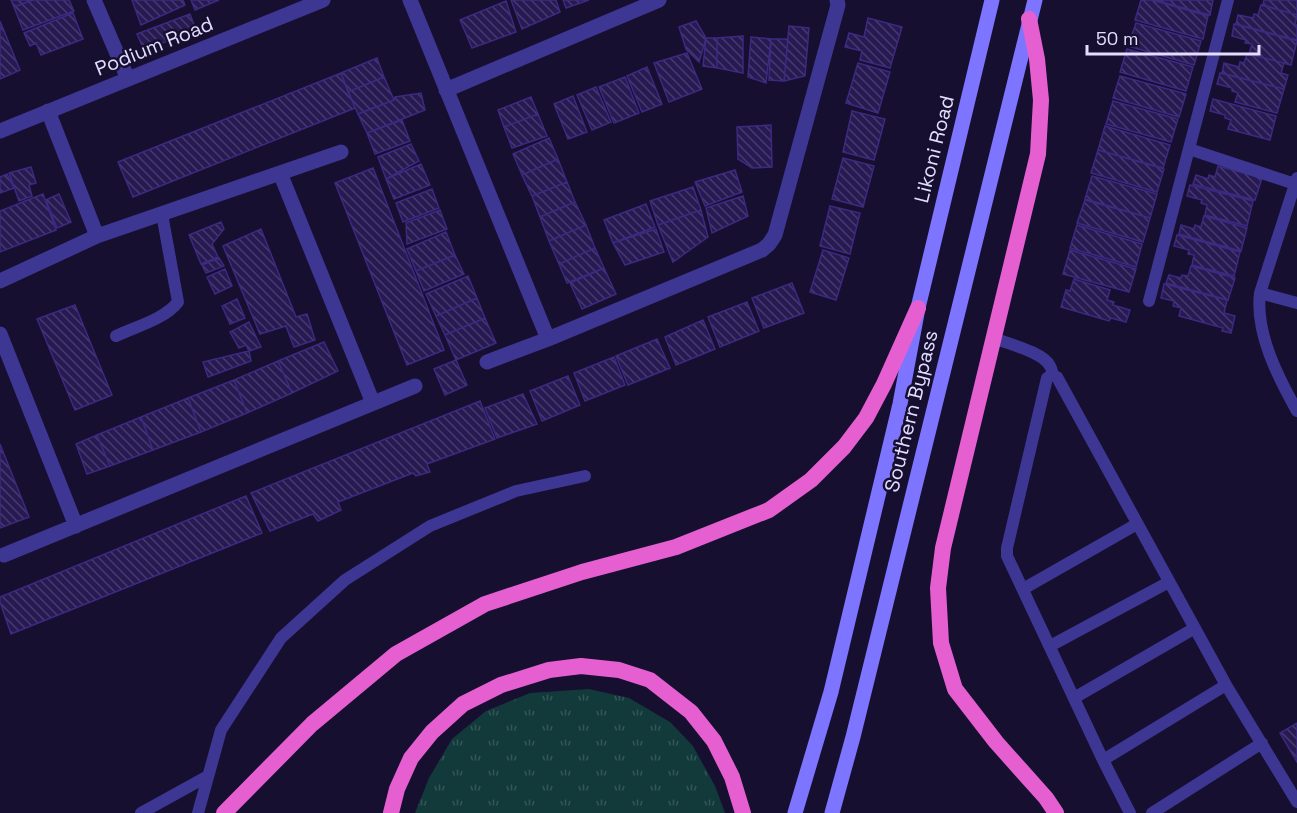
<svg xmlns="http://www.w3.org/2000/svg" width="1297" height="813" viewBox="0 0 1297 813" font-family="'Space Grotesk',sans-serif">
  <defs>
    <pattern id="grass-tufts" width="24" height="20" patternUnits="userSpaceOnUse" patternTransform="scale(1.5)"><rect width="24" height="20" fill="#123a3a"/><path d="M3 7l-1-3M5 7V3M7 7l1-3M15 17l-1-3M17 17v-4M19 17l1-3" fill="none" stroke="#345658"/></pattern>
    <pattern id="building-back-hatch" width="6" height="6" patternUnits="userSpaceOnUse" patternTransform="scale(1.5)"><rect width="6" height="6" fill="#271952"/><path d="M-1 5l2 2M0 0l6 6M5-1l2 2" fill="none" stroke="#463a6c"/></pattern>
  </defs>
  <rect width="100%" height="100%" fill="#160f2f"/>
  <!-- grass -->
  <path fill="url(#grass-tufts)" d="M589 689 629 698 670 722 693 746 715 786 725 813H415L429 778 452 739 486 711 530 693Z"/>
  <!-- building -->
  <path fill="url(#building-back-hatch)" stroke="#3d2981" stroke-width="1.5" d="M11 0H33L14 7Z
    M33 0H69L74 11 23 30 14 7Z
    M132 0H183L185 5 141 25Z
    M191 0H219L195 10Z
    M511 0H556L560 12 522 29Z
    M563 0H589L566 8Z
    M1141 0H1152L1208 16 1203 39 1135 20Z
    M1154 0H1213L1210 15Z
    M1264 0H1297V15L1263 5Z
    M506 1 516 32 472 48 460 20Z
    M1261 5 1297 15 1295 25H1297V40L1236 24 1238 15 1253 18 1254 14 1258 15Z
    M73 13 83 39 41 55 36 43 30 46 24 33Z
    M190 14 196 30 144 50 137 34Z
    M868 18 902 27 890 68 860 60 862 51 845 47 849 33 864 37Z
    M0 21 20 70 0 79Z
    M696 21 706 38 699 62 686 49 679 27Z
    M1136 23 1201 41 1194 65 1128 46Z
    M1234 24 1297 41 1291 65 1249 54 1252 44 1245 43 1246 40 1232 36Z
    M789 26 809 28 805 76 784 81Z
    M743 36V73L717 68V38Z
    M751 37 771 39 766 83 748 77Z
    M706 38H717V68L703 66Z
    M771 39H788L784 81 769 80Z
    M1127 49 1193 67 1186 91 1120 72Z
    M687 53 702 89 669 102 654 63Z
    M1247 54 1284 63 1281 73 1288 75 1284 89 1222 73 1224 63 1239 67 1240 62 1244 63Z
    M377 58 384 77 348 92 341 73Z
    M858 63 890 72 878 113 846 103Z
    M647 67 662 104 642 112 627 76Z
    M341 73 355 108 133 197 118 162Z
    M1220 73 1284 89 1277 113 1235 102 1238 93 1232 91V88L1217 84Z
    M1120 76 1186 94 1179 117 1113 98Z
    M384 77 394 100 358 114 348 92Z
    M625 77 639 113 614 123 599 87Z
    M596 87 611 122 592 130 577 95Z
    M421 93 425 110 367 133 358 114 394 100 395 97Z
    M573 96 587 132 568 139 554 104Z
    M531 97 538 114 504 127 498 110Z
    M1213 99 1276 116 1270 140 1228 129 1231 120 1225 118V115L1210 111Z
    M1113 101 1178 119 1171 142 1106 124Z
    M852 111 885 119 874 160 843 152Z
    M538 114 547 136 512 148 504 127Z
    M402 120 410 141 375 154 367 133Z
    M771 125 772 167 752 168 738 159 737 127Z
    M1105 126 1170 145 1163 168 1098 150Z
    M549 138 558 159 522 175 513 154Z
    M411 144 419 161 386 179 378 157Z
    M1098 150 1164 169 1157 192 1091 173Z
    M843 158 874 166 863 207 832 199Z
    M558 159 567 182 532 196 522 175Z
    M421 164 430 185 394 199 386 179Z
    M1218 166 1262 178 1255 200 1193 184 1196 175 1208 179 1209 175 1215 177Z
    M31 167 36 183 29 185 32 196 19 201 9 173Z
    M373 168 444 350 407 365 335 183Z
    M735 170 742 192 705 206 695 182Z
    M7 174 14 188 0 193V177Z
    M1092 176 1157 194 1150 218 1085 199Z
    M567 182 575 202 540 217 532 196Z
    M1190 185 1253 201 1247 226 1205 215 1207 205 1201 203 1202 200 1187 196Z
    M693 187 701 210 658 225 650 201Z
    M432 189 439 208 403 222 396 203Z
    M43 194 56 230 0 252V211Z
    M59 194 71 222 57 228 46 200Z
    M743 196 748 216 712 233 706 208Z
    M1085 200 1150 218 1143 242 1077 223Z
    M575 202 586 225 549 241 540 217Z
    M646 204 655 227 613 243 604 220Z
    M830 206 860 213 850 254 820 246Z
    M440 210 447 229 407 244 406 223Z
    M701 210 708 237 673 262 658 225Z
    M1204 216 1247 228 1241 251 1179 234 1181 225 1194 229 1195 225 1201 227Z
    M221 222 224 229 212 244 218 257 201 264 189 235Z
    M586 225 595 248 559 264 549 241Z
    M1077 225 1142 244 1136 267 1070 248Z
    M261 229 296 317 307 314 315 340 294 347 286 326 260 334 223 246Z
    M656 229 664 252 625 265 613 243Z
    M446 232 455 255 416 271 407 249Z
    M1177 235 1240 252 1234 276 1192 265 1194 255 1188 254 1189 250 1174 246Z
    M595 248 604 268 567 283 559 264Z
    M823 250 849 258 836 300 810 292Z
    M1070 250 1136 269 1129 292 1063 274Z
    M455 255 464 274 424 291 416 271Z
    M219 258 224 266 206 273 202 265Z
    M1191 266 1235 278 1228 300 1166 283 1169 275 1181 278 1182 275 1188 276Z
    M604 268 616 294 582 309 570 283Z
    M225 269 232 286 215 294 207 277Z
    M468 276 477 298 436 316 426 294Z
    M1074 279 1110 290 1107 300 1114 302 1113 305 1130 310 1126 322 1111 318 1109 321 1061 307 1066 290 1070 291Z
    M792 283 804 313 764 328 752 298Z
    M1164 284 1227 300 1224 313 1235 316 1231 333 1222 331 1223 328 1179 316 1181 308 1173 306 1174 301 1161 298Z
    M477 298 485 318 445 335 436 316Z
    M237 299 245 318 230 324 222 306Z
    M747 302 759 331 720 347 708 317Z
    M75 305 112 395 75 410 37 319Z
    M485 318 496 343 456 360 445 335Z
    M703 320 715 349 676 365 665 337Z
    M249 322 261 347 249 351 246 345 239 348 230 332Z
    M657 339 670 368 628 385 616 356Z
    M324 342 338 371 292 393 278 361Z
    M249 351 251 361 208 377 203 362Z
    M614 357 625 385 585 401 574 373Z
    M456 360 467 385 445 395 434 369Z
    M278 361 292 393 247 413 234 380Z
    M568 376 580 405 542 421 530 391Z
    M234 380 247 413 201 432 188 398Z
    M523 394 537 424 497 438 485 408Z
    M188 398 201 432 153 450 141 417Z
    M480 401 495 439 427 464 430 472 416 476 413 473 338 502 341 510 318 521 313 514 270 531 251 493Z
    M141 417 153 450 110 466 97 435Z
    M97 435 110 466 87 474 76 444Z
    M0 444 29 517 0 528Z
    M246 496 262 533 11 634 0 602V597Z
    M1297 723V762L1280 733Z"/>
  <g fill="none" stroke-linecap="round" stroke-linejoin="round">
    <!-- service -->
    <path stroke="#3d3693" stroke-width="12" d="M1189 149 1295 184
      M1297 178 1260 293C1255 333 1278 377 1297 411
      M1260 293 1297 303
      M1149 301 1228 0
      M116 336C135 327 165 319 178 302L162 214
      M994 338C1008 344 1043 352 1050 366 1052 369 1052 372 1053 375
      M1023 589 1137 524
      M1050 646 1169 582
      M1074 698 1195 628
      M1103 760 1226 685
      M141 813 208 776
      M198 813 221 730 281 638 345 580 430 526 516 491 585 476
      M1130 813 1103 760 1007 556V548L1047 378C1051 375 1053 375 1057 377L1226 685 1297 802
      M1152 813 1262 743"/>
    <!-- minor -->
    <path stroke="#3d3693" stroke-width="15" d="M94 0 128 79
      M410 0 548 339
      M446 90 659 0
      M48 111 97 236 341 152
      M0 131 323 0
      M280 173 373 403
      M0 281 97 236
      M0 334 76 526
      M487 362 548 339 762 250 769 244 775 235 838 5 837 0
      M4 555 415 386"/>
    <!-- secondary -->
    <path stroke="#7d75ff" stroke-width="15" d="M795 813 831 692 900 404 918 308 992 0
      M832 813 853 737 1035 0"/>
    <!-- trunk -->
    <path stroke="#e55fd1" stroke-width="16" d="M1029 19 1037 59 1041 100 1038 154 943 548 938 588 941 643 955 689 996 742 1046 798 1056 813
      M224 813 312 724 396 654 485 604 582 572 676 547 769 510 811 480 844 447 866 418 884 384 918 308
      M391 813 397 789 411 758 432 732 463 704 501 685 549 670 581 666 619 670 650 680 691 712 714 741 732 777 743 813"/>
  </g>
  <g text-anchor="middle" stroke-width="5" stroke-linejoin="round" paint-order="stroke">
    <!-- street labels -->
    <g font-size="20" fill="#e3deff" stroke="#160f2f">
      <text transform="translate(154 46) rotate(-22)" y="7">Podium Road</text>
      <text transform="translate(934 149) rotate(-76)" y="7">Likoni Road</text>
      <text transform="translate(911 411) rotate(-76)" y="7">Southern Bypass</text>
    </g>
  </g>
  <!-- scale -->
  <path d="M1087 45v9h172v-9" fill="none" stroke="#e3deff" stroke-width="3"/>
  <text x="1096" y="45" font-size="18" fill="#e3deff" stroke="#160f2f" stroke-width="4.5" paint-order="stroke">50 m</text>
</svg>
